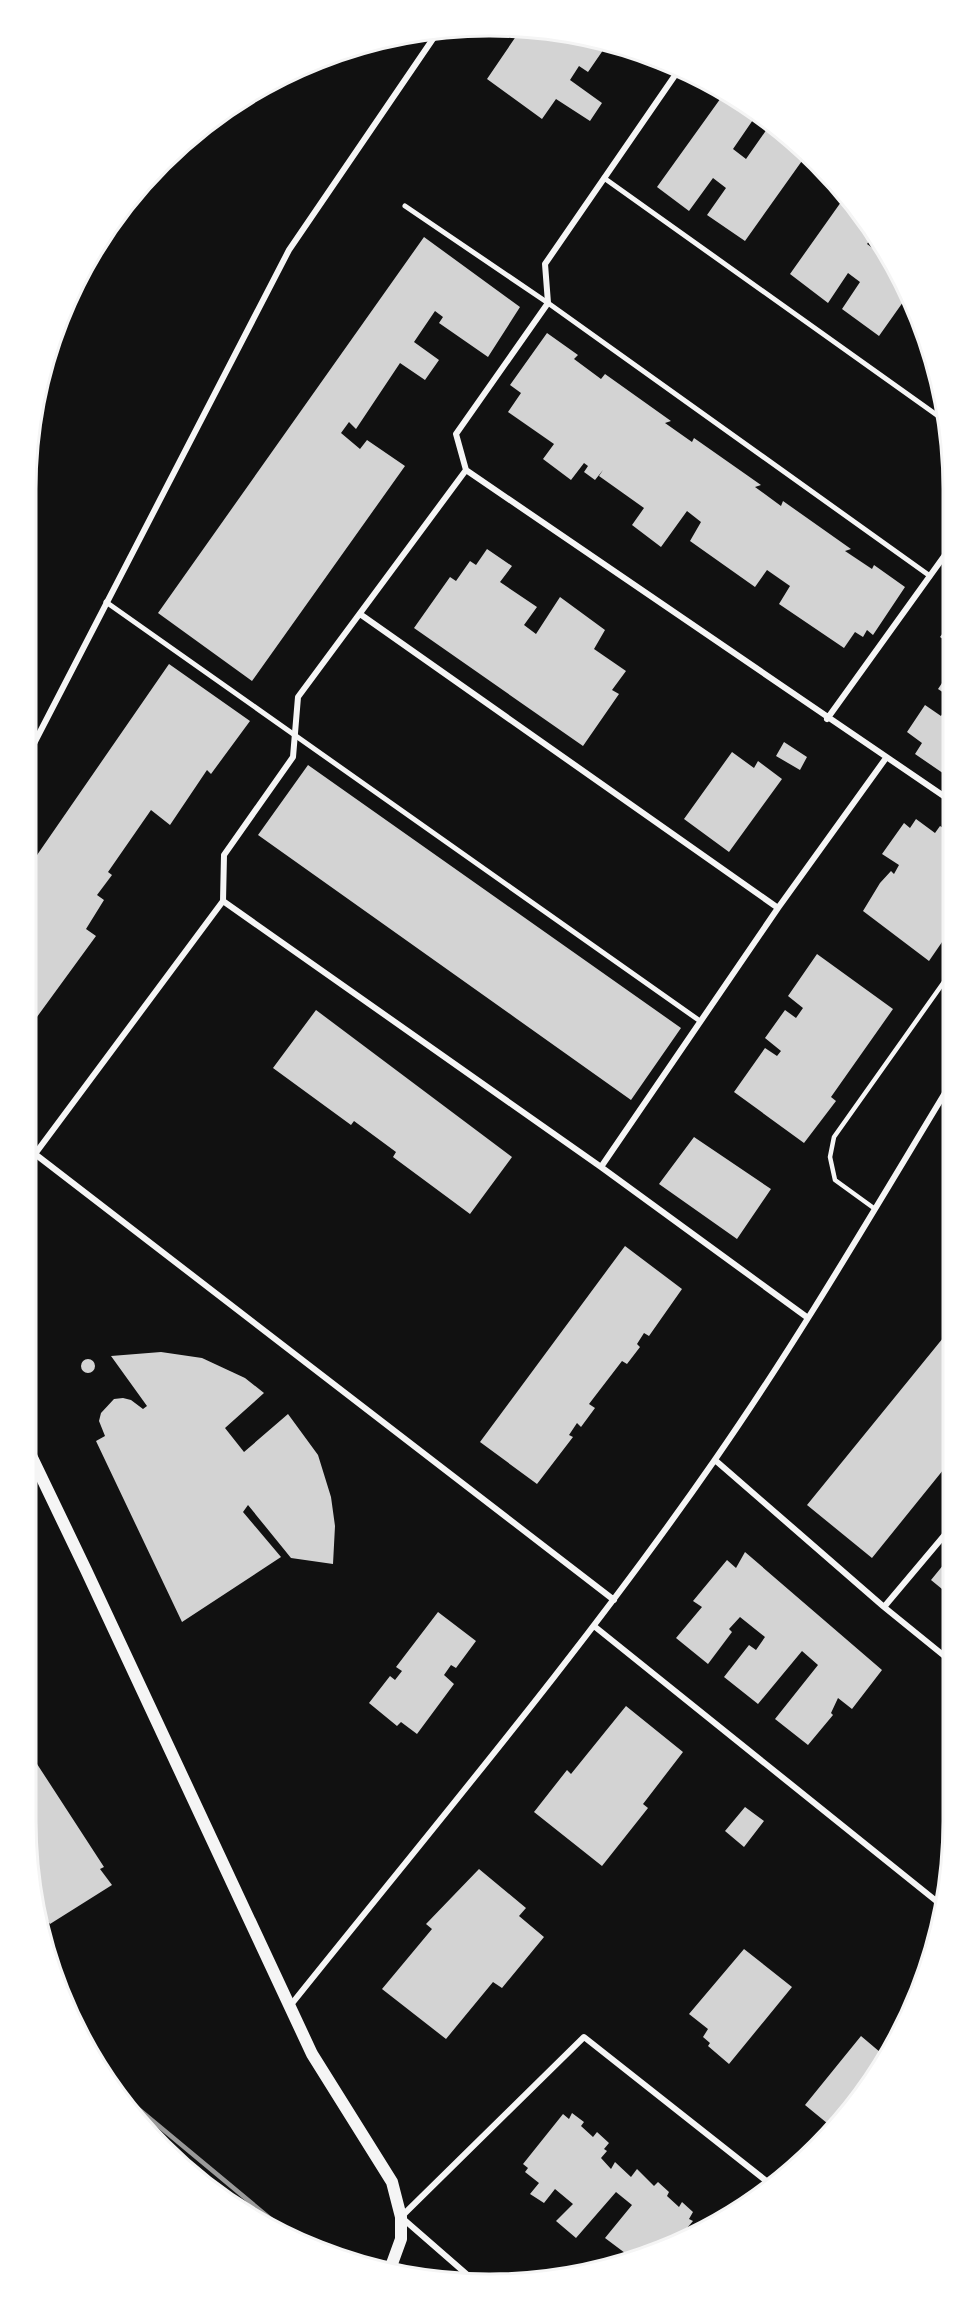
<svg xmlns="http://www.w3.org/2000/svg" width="979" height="2310" viewBox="0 0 979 2310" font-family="'Public Sans',sans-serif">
  <rect width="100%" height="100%" fill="#111"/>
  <!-- building -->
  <path fill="#d3d3d3" d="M521 29 550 30 608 43 588 72 579 66 570 80 602 103 590 121 556 99 542 119 487 79Z
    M723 95 757 114 733 149 746 159 767 129 804 158 745 241 707 215 726 188 713 178 689 211 657 187Z
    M846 195 857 207 874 235 867 244 881 254 883 251 908 295 879 336 842 309 860 282 848 273 828 303 790 274Z
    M424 237 520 307 488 357 439 323 443 317 435 311 414 342 439 360 425 380 400 363 356 429 349 422 341 433 360 449 367 440 405 466 252 681 158 613Z
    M547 333 578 355 574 359 601 379 605 374 671 421 665 423 692 442 694 438 761 485 755 487 781 506 783 501 851 549 845 551 872 569 874 565 905 587 873 635 867 630 863 637 855 632 844 648 779 604 790 586 767 570 755 587 690 541 701 522 687 511 661 547 632 525 644 508 599 476 603 470 595 480 584 472 588 466 584 463 571 480 543 459 554 444 508 412 521 393 510 385Z
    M487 549 512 566 500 582 537 607 524 625 536 634 560 597 605 630 594 649 626 671 612 690 619 694 583 746 414 628 450 577 456 581 470 561 476 565Z
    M950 623V644L940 637Z
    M169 664 250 721 211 774 207 770 170 825 151 810 108 872 112 875 97 895 104 900 86 929 96 936 26 1032V871Z
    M950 671V697L938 689Z
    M950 702V778L915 754 922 743 907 732 925 705 941 716Z
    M784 742 807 757 800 770 776 756Z
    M732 752 754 768 758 761 782 779 729 852 684 819Z
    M308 765 681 1028 631 1100 258 835Z
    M916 819 935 833 940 826 951 833V929L929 961 863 911 880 883 891 871 894 874 899 865 882 854 904 823 910 828Z
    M817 954 893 1009 831 1097 836 1101 804 1143 734 1092 765 1048 777 1056 781 1051 765 1038 785 1010 796 1018 803 1008 788 996Z
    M316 1010 512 1157 470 1214 393 1157 396 1152 354 1121 351 1125 273 1068Z
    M694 1137 771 1189 737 1239 659 1184Z
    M625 1246 682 1289 649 1336 644 1333 637 1344 640 1347 627 1364 622 1361 589 1404 595 1408 581 1427 577 1423 569 1435 573 1437 537 1484 480 1442Z
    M952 1327V1459L872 1558 807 1505Z
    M161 1352 202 1358 245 1378 264 1393 225 1428 244 1452 288 1414 318 1455 331 1497 335 1526 333 1564 291 1558 248 1505 243 1512 281 1557 182 1622 96 1441 105 1436 99 1421 101 1413 114 1399 123 1398 131 1400 143 1409 147 1406 111 1356Z
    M81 1366a7 7 0 1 1 14 0a7 7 0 1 1-14 0Z
    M745 1552 882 1670 852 1709 838 1698 831 1713 833 1715 808 1745 775 1719 818 1665 802 1651 758 1704 724 1677 749 1645 756 1650 765 1637 740 1617 729 1629 732 1632 708 1664 676 1638 702 1607 693 1601 727 1560 736 1568Z
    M953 1553V1598L931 1580Z
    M438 1612 476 1641 456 1668 451 1665 444 1675 454 1684 417 1734 401 1722 397 1726 369 1703 390 1676 395 1680 402 1671 396 1667Z
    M626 1706 683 1752 643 1804 648 1808 602 1866 534 1812 567 1770 571 1774Z
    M26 1747 104 1867 100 1869 112 1885 50 1924 40 1910 26 1820Z
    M745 1807 764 1821 744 1847 725 1831Z
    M479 1869 526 1908 519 1916 544 1937 502 1988 493 1982 446 2039 382 1989 432 1929 426 1924Z
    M744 1949 792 1987 729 2064 708 2046 710 2043 703 2037 708 2029 689 2014Z
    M861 2036 887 2058 839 2126 831 2133 833 2128 805 2105Z
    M572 2113 584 2122 581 2126 593 2137 597 2132 609 2143 604 2149 607 2151 601 2158 611 2169 615 2162 631 2177 637 2169 654 2186 658 2182 669 2192 667 2196 679 2207 682 2202 693 2212 689 2219 693 2221 687 2228 694 2235 638 2260 618 2265 616 2263 625 2253 605 2238 632 2205 616 2192 576 2238 556 2221 573 2204 555 2189 544 2203 530 2194 539 2183 525 2172 528 2168 523 2164 563 2114 569 2119Z"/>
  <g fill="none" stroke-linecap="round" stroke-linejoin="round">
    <!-- service -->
    <path stroke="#f5f5f5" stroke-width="4.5" d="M875 1209 835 1180 830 1157 834 1137 951 972"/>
    <!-- pedestrian -->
    <path stroke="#f5f5f5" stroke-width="5" d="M604 178 948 423
      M405 206 548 303 930 576
      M106 602 700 1021"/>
    <!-- minor -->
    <path stroke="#f5f5f5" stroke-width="6" d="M466 470 951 801
      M360 614 778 908
      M827 719 950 548
      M26 759 289 250 439 30
      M223 901 601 1167 808 1318
      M35 1154 614 1600
      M26 1160 35 1154 223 901 224 855 293 757 298 697 466 470 456 434 548 303 545 264 678 71
      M601 1167 778 908 886 758
      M715 1460 884 1607 953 1663
      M884 1607 953 1525
      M594 1626 940 1904
      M290 2006C434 1826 583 1650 714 1461 799 1339 874 1210 951 1083
      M471 2278 401 2217 584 2037 769 2183"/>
    <!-- secondary -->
    <path stroke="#f5f5f5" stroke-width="12" d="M26 1445 86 1570 312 2054 392 2182 401 2217V2239L389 2272"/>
    <!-- rail -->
    <path stroke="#9a9a9a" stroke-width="4.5" d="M112 2087 290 2235"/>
  </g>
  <!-- crop -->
  <path d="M0 0H979V2310H0ZM489 36H490A453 453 0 0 1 943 489V1821A453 453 0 0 1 490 2274H489A453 453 0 0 1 36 1821V489A453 453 0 0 1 489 36Z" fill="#fff" fill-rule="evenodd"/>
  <path fill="none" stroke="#f5f5f5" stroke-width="3" d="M489 36H490A453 453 0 0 1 943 489V1821A453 453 0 0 1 490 2274H489A453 453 0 0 1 36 1821V489A453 453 0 0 1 489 36Z"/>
</svg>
